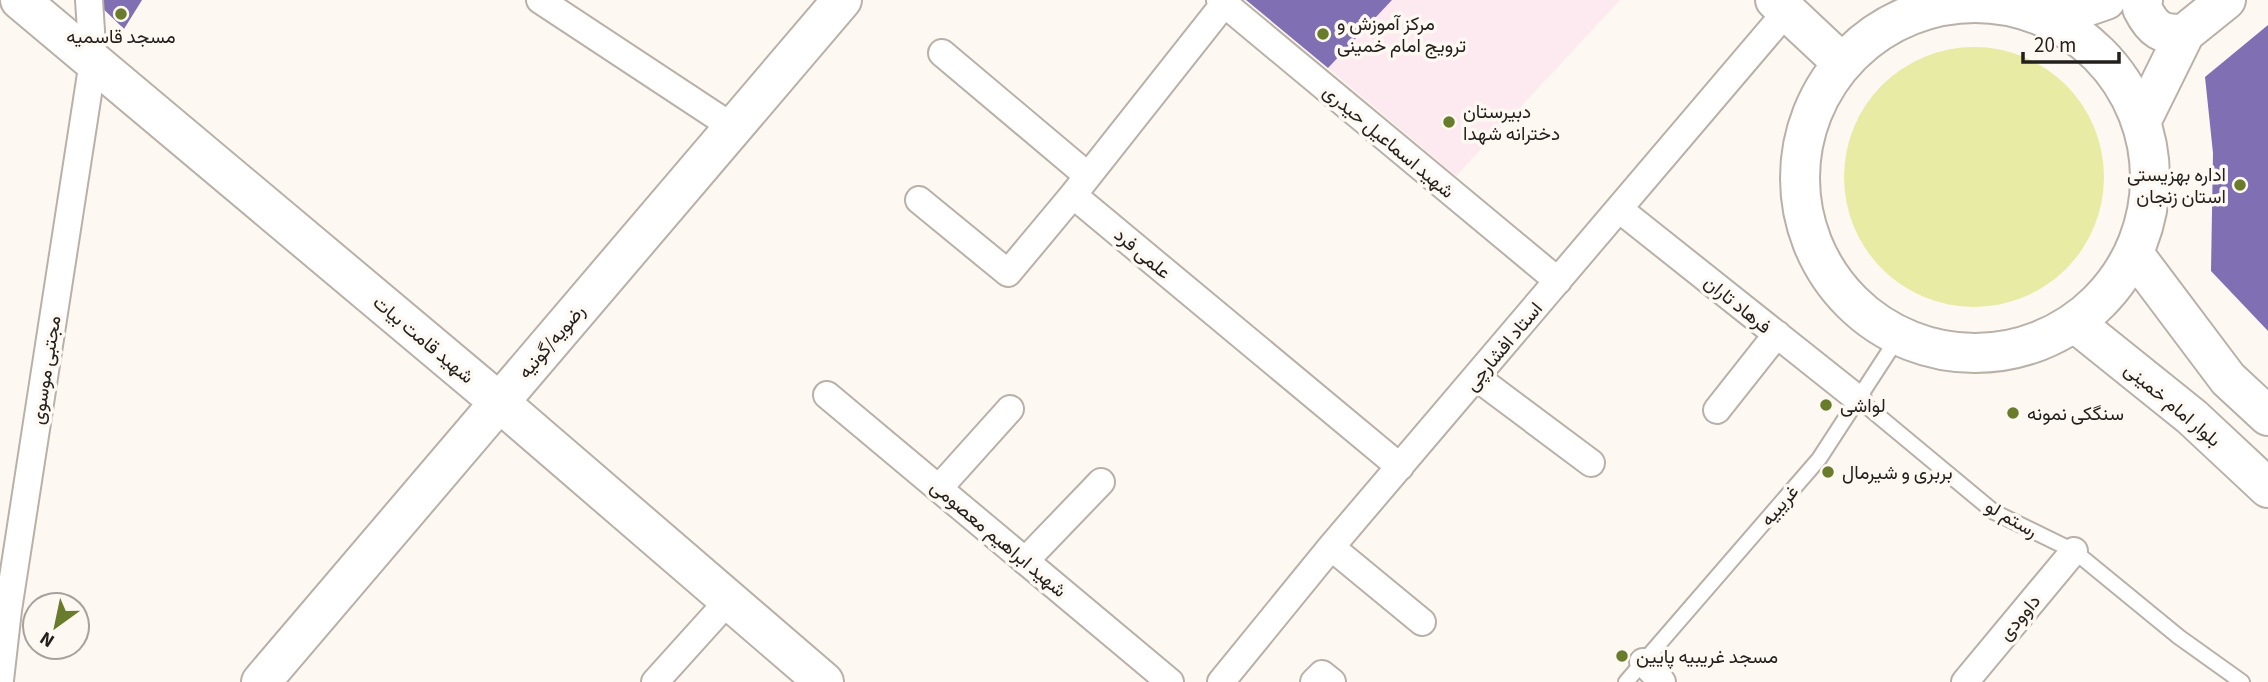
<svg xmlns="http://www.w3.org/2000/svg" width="2268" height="682" viewBox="0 0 2268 682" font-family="'Source Sans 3',Vazirmatn,sans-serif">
  <rect width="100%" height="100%" fill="#fef8f3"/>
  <!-- education -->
  <path fill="#fde9f0" d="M1392 0H1620L1456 176 1328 68Z"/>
  <!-- green -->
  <path fill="#e7eba3" d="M1844 177a130 130 0 1 1 260 0a130 130 0 1 1-260 0Z"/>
  <!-- building -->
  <path fill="#806fb2" d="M94 0H142L124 29Z
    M1246 0H1392L1328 68Z
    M2268 25V331L2211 271 2213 153 2205 77Z"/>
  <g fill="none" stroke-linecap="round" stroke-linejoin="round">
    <!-- lane casing -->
    <g stroke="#b9b0a8" stroke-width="18">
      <path id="lane" d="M1858 399 1994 512 2074 551 2179 637 2242 682
        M1626 682 1819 459 1899 336"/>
    </g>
    <!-- street casing -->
    <g stroke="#b9b0a8" stroke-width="30">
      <path id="street" d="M540 0 734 128
        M1220 0 1558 281
        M1224 4 1073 195 1400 467
        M942 53 1088 176
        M919 200 1008 273 1073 195
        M1619 209 1858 399
        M1476 377 1591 463
        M827 395 1170 682
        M1717 410 1777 334
        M939 488 1010 409
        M1331 547 1422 622
        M1025 561 1101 482
        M1643 662 1662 682
        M0 680 8 610 93 61 89 0
        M655 682 729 600
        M1221 682 1331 547 1787 11
        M1314 682 1322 674 1332 682
        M1965 682 2074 551"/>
    </g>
    <!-- secondary casing -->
    <g stroke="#b9b0a8" stroke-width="42">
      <path id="secondary" d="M20 0 499 402 824 682
        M1775 0 1841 62
        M2143 0 2142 8C2153 30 2162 36 2185 33
        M1800 178a175 175 0 1 1 350 0a175 175 0 1 1-350 0Z
        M2051 19 2106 0
        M2142 120 2185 33 2226 0
        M2134 254 2228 379 2268 416
        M2075 323 2192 417 2268 488
        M261 682 842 0"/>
    </g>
    <!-- lane -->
    <use href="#lane" stroke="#fff" stroke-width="14"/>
    <!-- street -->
    <use href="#street" stroke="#fff" stroke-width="26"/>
    <!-- secondary -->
    <use href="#secondary" stroke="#fff" stroke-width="38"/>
  </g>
  <!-- markers -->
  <g fill="#697c2b" stroke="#fef8f3" stroke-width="2.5">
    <circle cx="121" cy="14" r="7"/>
    <circle cx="1323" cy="34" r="7"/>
    <circle cx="1449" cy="122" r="7"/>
    <circle cx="2240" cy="185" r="7"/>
    <circle cx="1826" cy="405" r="7"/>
    <circle cx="2013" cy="413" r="7"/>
    <circle cx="1828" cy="472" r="7"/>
    <circle cx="1622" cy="656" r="7"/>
  </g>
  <g text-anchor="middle" stroke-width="7" stroke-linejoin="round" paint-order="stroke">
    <!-- poi labels -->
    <g font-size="19" fill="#221f1c" stroke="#fef8f3" text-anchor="start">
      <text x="1337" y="30">مرکز آموزش و<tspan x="1337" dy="22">ترویج امام خمینی</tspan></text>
      <text x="121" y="43" text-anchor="middle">مسجد قاسمیه</text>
      <text x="1463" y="118">دبیرستان<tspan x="1463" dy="22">دخترانه شهدا</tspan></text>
      <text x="2226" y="181" text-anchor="end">اداره بهزیستی<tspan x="2226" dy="22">استان زنجان</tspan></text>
      <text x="1840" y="412">لواشی</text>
      <text x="2027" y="420">سنگکی نمونه</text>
      <text x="1842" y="479">بربری و شیرمال</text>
      <text x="1636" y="663">مسجد غریبیه پایین</text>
    </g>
    <!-- street labels -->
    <g font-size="19" fill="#221f1c" stroke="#fef8f3">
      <text transform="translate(1389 141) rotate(40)" y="7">شهید اسماعیل حیدری</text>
      <text transform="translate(1143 253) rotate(40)" y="7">علمی فرد</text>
      <text transform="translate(1738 304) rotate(39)" y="7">فرهاد تاران</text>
      <text transform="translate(424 339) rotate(40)" y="7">شهید قامت بیات</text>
      <text transform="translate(551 341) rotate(-49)" y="7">رضویه/گونیه</text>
      <text transform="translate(1503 346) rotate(-50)" y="7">استاد افشارچی</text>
      <text transform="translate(45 370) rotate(-81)" y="7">مجتبی موسوی</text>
      <text transform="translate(2173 404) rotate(40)" y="7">بلوار امام خمینی</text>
      <text transform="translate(1779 505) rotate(-49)" y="7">غریبیه</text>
      <text transform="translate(2012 518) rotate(30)" y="7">رستم لو</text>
      <text transform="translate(999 538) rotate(40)" y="7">شهید ابراهیم معصومی</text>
      <text transform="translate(2019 617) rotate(-50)" y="7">داوودی</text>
    </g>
  </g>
  <!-- north arrow -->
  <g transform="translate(56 626) rotate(213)"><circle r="33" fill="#fef8f3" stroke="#a6a19d" stroke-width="2"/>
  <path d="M0-5L12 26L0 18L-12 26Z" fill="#697c2b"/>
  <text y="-10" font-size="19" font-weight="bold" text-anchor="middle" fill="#221f1c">N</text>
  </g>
  <!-- scale -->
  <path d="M2023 52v10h96v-10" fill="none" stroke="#221f1c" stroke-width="3.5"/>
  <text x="2034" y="52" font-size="21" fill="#221f1c" stroke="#fef8f3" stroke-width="5" paint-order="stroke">20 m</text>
</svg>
